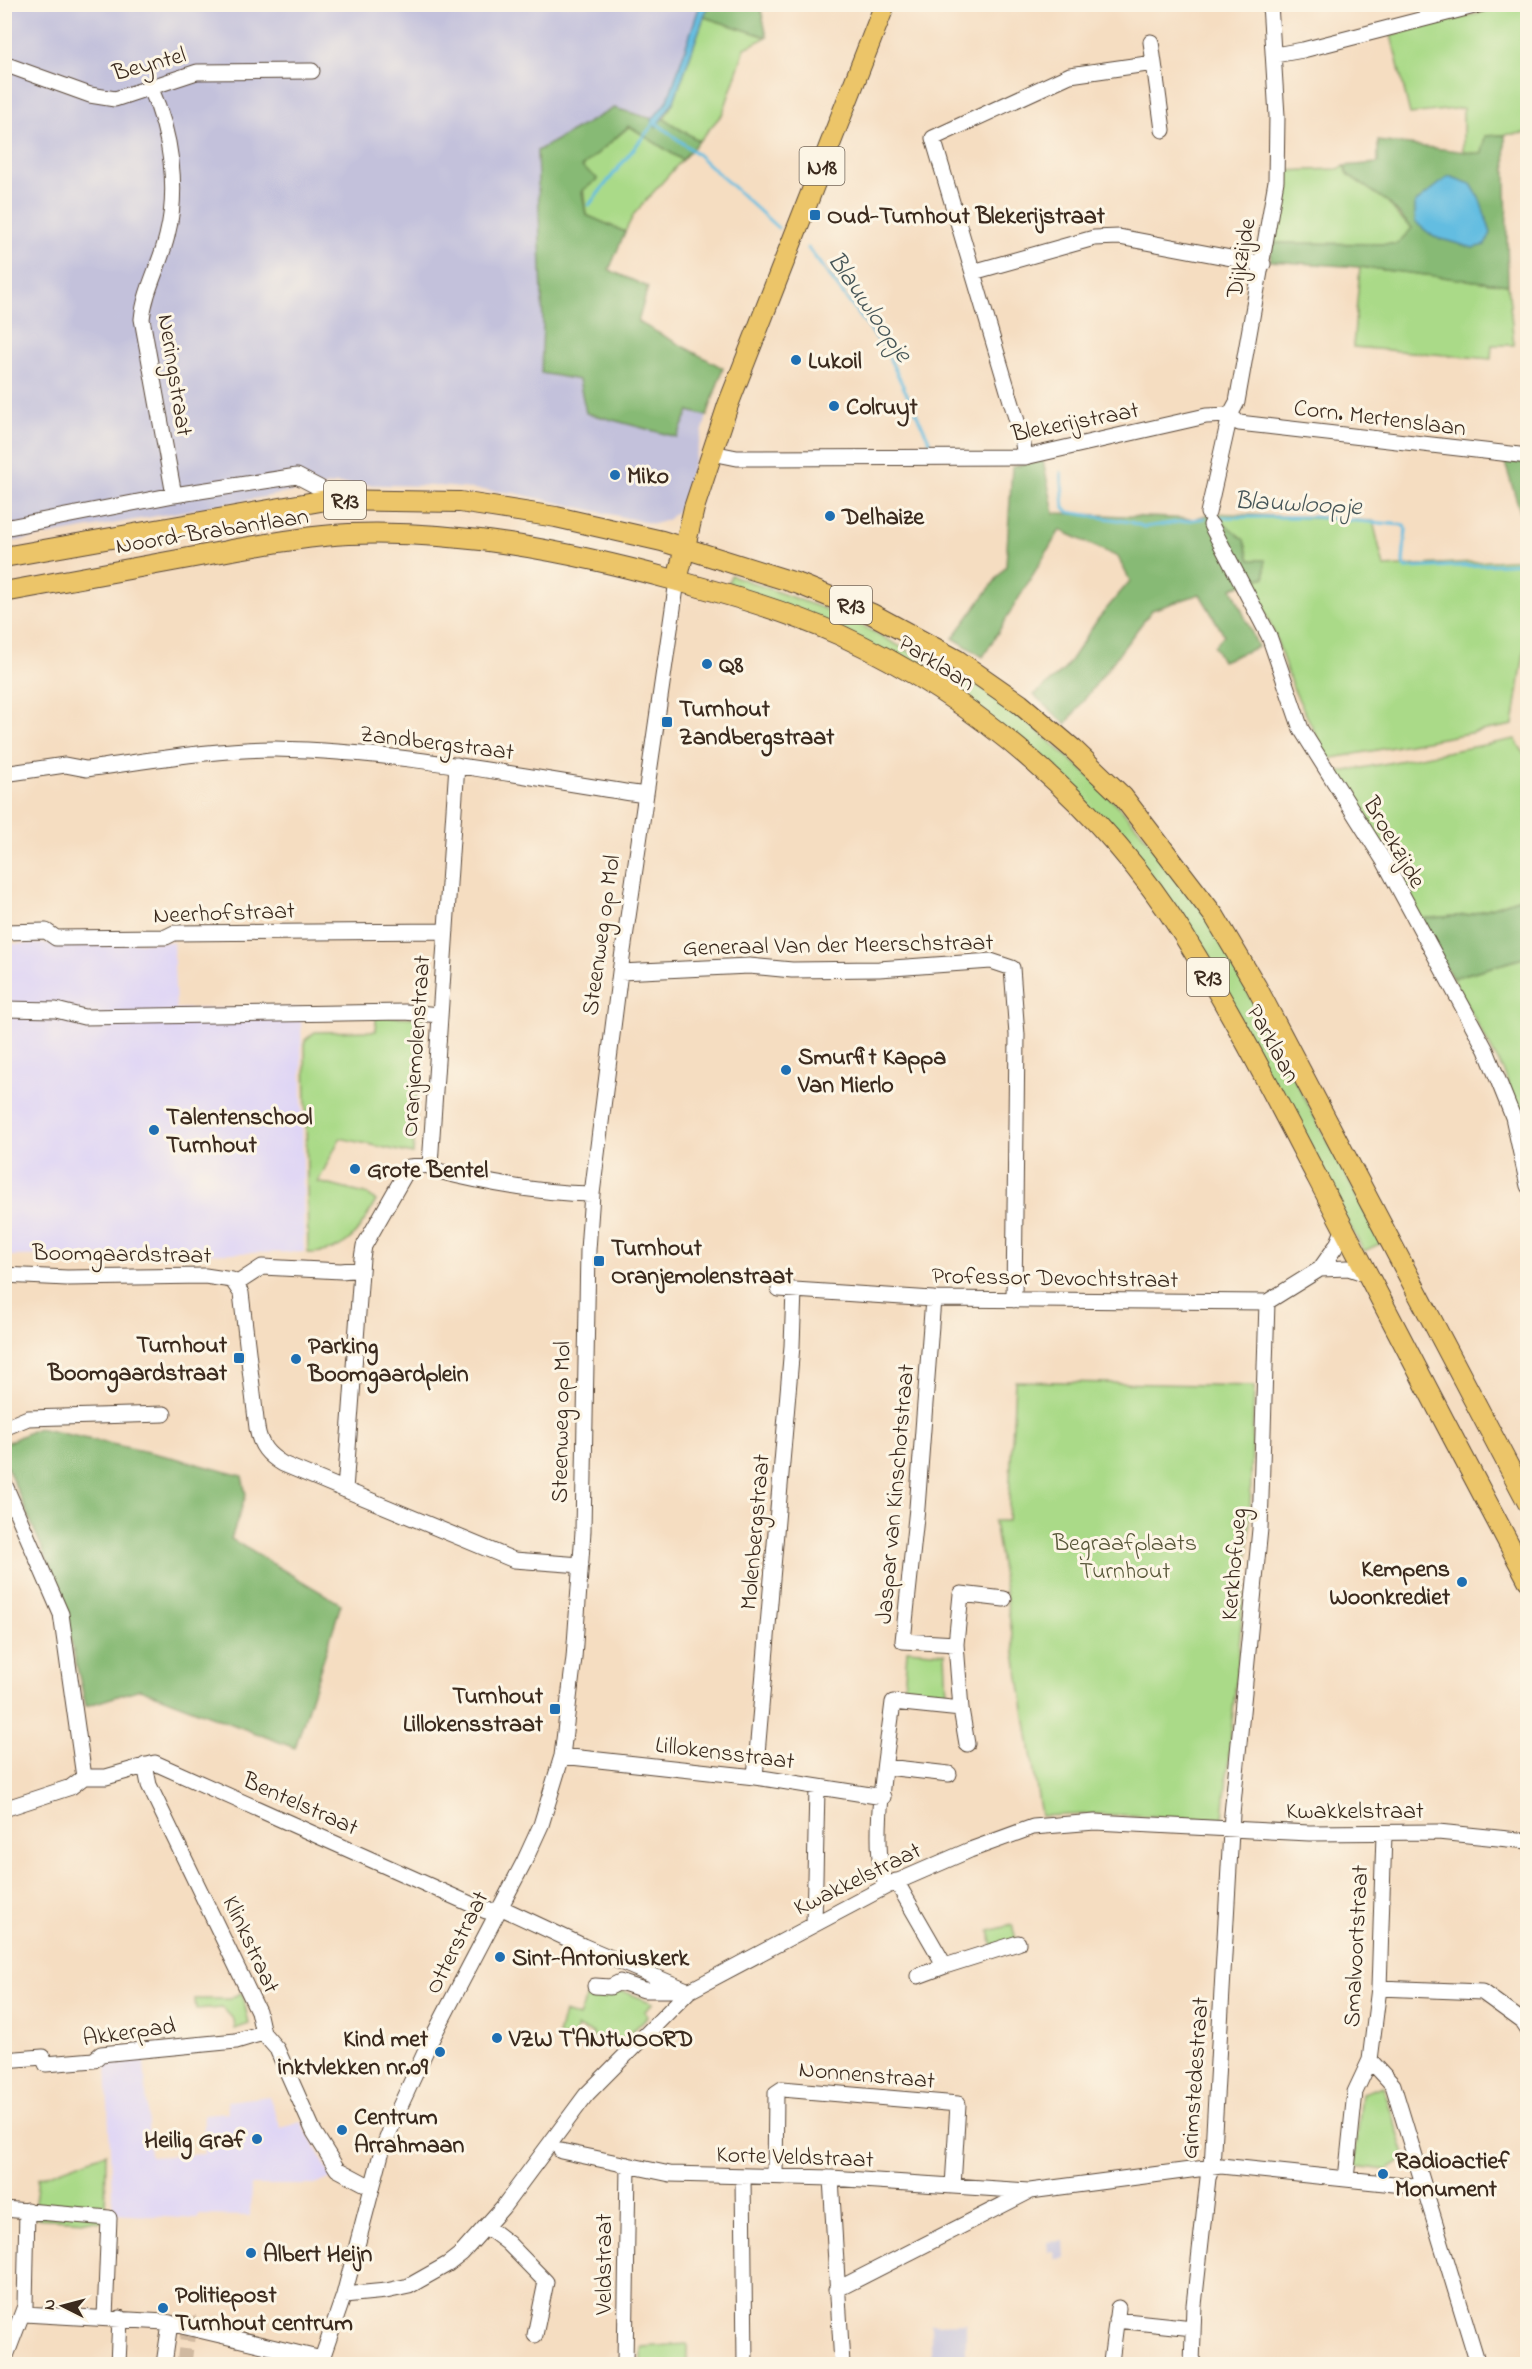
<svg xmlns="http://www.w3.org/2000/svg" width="1532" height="2369" viewBox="0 0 1532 2369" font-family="'Indie Flower',sans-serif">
  <rect width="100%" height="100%" fill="#fcf5e5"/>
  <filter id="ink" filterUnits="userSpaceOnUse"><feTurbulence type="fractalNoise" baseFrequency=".0167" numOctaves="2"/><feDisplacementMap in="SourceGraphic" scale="12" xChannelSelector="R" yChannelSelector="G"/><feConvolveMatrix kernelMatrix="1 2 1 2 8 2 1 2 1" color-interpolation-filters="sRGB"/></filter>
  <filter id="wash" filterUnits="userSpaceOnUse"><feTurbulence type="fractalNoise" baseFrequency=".008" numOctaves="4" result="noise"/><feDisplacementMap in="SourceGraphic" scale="24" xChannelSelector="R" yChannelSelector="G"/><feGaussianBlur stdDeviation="1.35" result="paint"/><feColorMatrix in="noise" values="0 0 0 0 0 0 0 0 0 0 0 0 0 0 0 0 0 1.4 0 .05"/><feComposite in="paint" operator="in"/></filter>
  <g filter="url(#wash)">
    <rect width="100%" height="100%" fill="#f5ddc1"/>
    <!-- built -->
    <path fill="#dfd5f5" d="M173 942 176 1009 301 1008 304 1252 5 1256 4 944Z
      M144 2060 150 2157 204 2154V2114L228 2112 227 2101 269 2096 281 2128 301 2122 332 2178 314 2185H251L250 2216 199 2215 198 2219 113 2214 106 2062Z"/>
    <!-- industrial -->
    <path fill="#c3c1db" d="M5 5H700L668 100 653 119 537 151 543 325 541 372 579 380 586 413 677 437 689 411 707 416 682 503 676 512 668 520 654 524 515 493 439 486 336 484 5 543Z
      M1064 2241 1065 2258 1055 2259 1054 2252H1048L1047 2242Z
      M966 2323V2364H931V2324Z"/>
    <!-- green -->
    <path fill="#aada88" stroke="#728253" stroke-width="1.5" d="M1511 5H1527V133L1485 136 1482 154 1463 152V108L1410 114 1391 35Z
      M704 17 767 37 745 48 723 113 699 141 664 119 674 101Z
      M630 126 682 160 634 214 625 232 586 215 581 167Z
      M1345 166 1347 174 1388 202 1400 218 1413 228 1397 244 1273 243 1282 171 1338 169Z
      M1360 267 1508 285 1514 345H1492L1491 359 1353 347Z
      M1212 513 1373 521 1384 567 1527 559V633L1513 725 1328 759 1292 686 1276 638 1252 581 1265 577Z
      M731 575 844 616 956 677 968 678 1017 713 1095 781 1140 830 1207 916 1382 1243 1364 1251 1159 884 937 681 727 586Z
      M1515 739 1527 758V896L1469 915 1417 919 1335 773Z
      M1527 957V1115L1520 1116 1504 1072 1452 978Z
      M376 1016 423 1018 413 1154 340 1138 318 1182 369 1195 376 1201C358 1232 348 1253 308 1253L305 1040 315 1032 376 1031Z
      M1015 1381 1254 1386 1249 1539 1223 1819 1094 1814 1041 1816 994 1521H1008Z
      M907 1650 945 1653 947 1696 904 1691Z
      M1012 1925 1016 1939 993 1946 989 1931Z
      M589 1991 603 1996 623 1991 653 2003 645 2011 647 2017 615 2049 608 2038 600 2040 592 2036 593 2033 577 2027 572 2040 558 2036 564 2012 579 2017Z
      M242 1992 249 2024 235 2029 234 2020 223 2008 196 2010 195 1999H230Z
      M1383 2086 1406 2158 1388 2170 1354 2166 1362 2093Z
      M106 2153 105 2222 33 2218 38 2178Z
      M687 2344V2364H641V2347Z"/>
    <!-- forest -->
    <path fill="#87ba74" stroke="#617249" stroke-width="1.5" d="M708 5H760L767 37 704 17Z
      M614 108 653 119H664L699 141 682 160 629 126 582 167 598 179 582 191 586 215 625 232 609 270 648 287 638 322 723 368 707 416 689 411 677 437 586 413 579 380 541 373 543 325 537 151Z
      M1505 135 1508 285 1360 267 1270 261 1273 243 1397 244 1412 228 1388 202 1347 174 1345 166 1378 163V141L1482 154 1485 136Z
      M1043 460 1054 513 1194 519 1212 513 1244 540 1250 560H1265V577L1232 588 1258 647 1222 661 1214 646 1224 635 1200 594 1152 610 1066 724 1034 695 1064 670 1098 619 1130 581 1118 557 1060 530 983 657 953 638 1006 566 1012 467Z
      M1504 460 1527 463V533Z
      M1527 896V957L1452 978 1417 919 1469 915Z
      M38 1428 175 1458 242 1476 246 1495 231 1539 341 1604 295 1748 140 1689 86 1706 58 1585 5 1462 4 1444Z"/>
    <!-- water -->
    <path fill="#63bde1" stroke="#4f7480" stroke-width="1.5" d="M700 5H708L704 17 674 101 656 127 651 121 668 100Z
      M1449 176 1471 184 1479 197 1491 233 1485 245 1473 248 1434 237 1415 222V203Z"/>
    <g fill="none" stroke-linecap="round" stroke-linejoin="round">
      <!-- stream -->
      <path stroke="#63bde1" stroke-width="3" d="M655 122 697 154 778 228
        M589 205 655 122
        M808 248 885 349 934 450
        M1061 472 1064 508 1068 512 1130 522 1145 527 1205 518
        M1212 517H1314L1403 525 1406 529 1403 562 1406 568 1528 563"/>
    </g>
  </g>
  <g filter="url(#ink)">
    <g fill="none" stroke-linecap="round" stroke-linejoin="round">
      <!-- minor-tunnel -->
      <path stroke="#d0b9a0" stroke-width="15" stroke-dasharray="15 8" stroke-linecap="butt" d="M184 2364 189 2322 195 2323"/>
      <!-- minor casing -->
      <g stroke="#574536" stroke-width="17">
        <path id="minor" d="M1275 55 1303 50 1482 4
          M1154 63 1163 130
          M4 64 90 95 115 99 197 72 312 71
          M151 89C171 133 179 189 167 236 160 265 145 290 142 319L174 495
          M973 272 1094 238 1119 237 1263 264
          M712 453 737 458 1025 457 1206 416 1230 415 1239 423 1528 456
          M1025 457 1022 438 933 138 1070 75 1154 63 1151 42
          M1208 513 1230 415 1237 402 1276 181 1277 116 1270 4
          M1211 525 1269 636 1301 729 1384 861 1486 1050 1513 1117 1528 1186
          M4 528 174 495 297 476 320 488 326 500
          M457 765 430 1165 434 1170C485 1183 539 1193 592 1194
          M4 774 65 765 86 769C148 761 212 749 275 749 400 751 522 777 645 795
          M4 932 46 931 56 938 166 937 174 933 446 931
          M620 972 749 966 792 970 879 969 991 961 1012 968 1017 1035 1014 1300
          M4 1009 56 1010 84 1017 405 1012 440 1015
          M1320 1269 1337 1245 1344 1228
          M4 1275 67 1278 205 1276 232 1280 241 1293 257 1428C260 1446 268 1455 283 1464L514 1560 581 1565
          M236 1284 262 1267 341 1271 361 1269
          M779 1289 933 1299 1267 1302 1320 1269 1348 1268 1369 1275
          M933 1299 917 1508 903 1641 956 1644 961 1709
          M4 1428 28 1418 164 1414
          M4 1483 61 1614 84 1777
          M345 1490 362 1258 364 1246 409 1167 430 1165
          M956 1644 961 1594 1004 1599
          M562 1756 755 1777 883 1797
          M145 1765 149 1785 258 2011 263 2033 277 2049 314 2132 337 2169 371 2187
          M886 1767 949 1774
          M84 1777H106L155 1763 486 1911 504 1909 583 1946 689 1991
          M755 1777 792 1346 794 1290
          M4 1809 71 1787 84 1777
          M896 1881 945 1966 1018 1943
          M887 1886C868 1849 888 1746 893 1702L961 1709 967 1744
          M814 1924 817 1788
          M918 1976 945 1966
          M595 1986 610 1987 620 1982 644 1990H683
          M1379 1988 1482 1992 1522 2021 1528 2030
          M4 2060 43 2057 46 2064 94 2060 101 2054 236 2041 263 2033
          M1370 2060 1393 2085 1478 2364
          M561 2151 670 2174 831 2178 1029 2191
          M743 2176 745 2364
          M775 2176 776 2093 782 2089 958 2104 953 2186
          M831 2178 842 2364
          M1346 2179 1355 2092 1370 2060 1379 1988 1384 1834
          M4 2209 109 2218 105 2318
          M487 2227 508 2243 546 2282 535 2335
          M836 2290 1030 2191 1221 2166 1423 2187
          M344 2295 386 2291 409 2286 448 2264 462 2253 503 2207 586 2095 689 1991 887 1886 970 1850 1033 1827 1095 1822 1309 1833 1438 1832 1528 1841
          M24 2314 165 2322 322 2359
          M1116 2320 1193 2328
          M4 2361 25 2306 27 2210
          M1111 2362 1118 2308
          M118 2364 120 2318
          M164 2364 170 2323
          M320 2364 344 2295 381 2154 396 2115 428 2046 524 1862 541 1825 562 1756 574 1658 583 1531 588 1250 592 1194 620 972 677 581
          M625 2364 628 2165
          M1192 2364 1194 2305 1208 2178 1212 2167 1232 1814 1260 1529 1267 1302"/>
      </g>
      <!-- major casing -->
      <g stroke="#574536" stroke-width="22">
        <path id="major" d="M4 557 326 500 460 502 556 517 662 541 799 584 872 614 957 660 1020 704 1073 749 1123 797 1215 917 1256 986 1528 1503
          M677 581 694 508 728 405 885 4
          M4 592C79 578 153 564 227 551 267 544 308 536 349 534 460 530 568 551 674 580 730 595 786 611 840 635 975 697 1105 809 1184 936 1233 1014 1275 1097 1318 1179 1388 1312 1457 1447 1528 1580"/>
      </g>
      <!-- minor -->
      <use href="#minor" stroke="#fff" stroke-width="15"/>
      <!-- major -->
      <use href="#major" stroke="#ecc569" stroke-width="20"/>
    </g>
  </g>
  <!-- markers -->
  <g fill="#1f6fb2" stroke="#fcf5e5" stroke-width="2">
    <rect x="809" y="209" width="12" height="12" rx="3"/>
    <circle cx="796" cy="360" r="6"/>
    <circle cx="834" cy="406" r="6"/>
    <circle cx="615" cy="475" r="6"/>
    <circle cx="830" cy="516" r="6"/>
    <circle cx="707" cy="664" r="6"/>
    <rect x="661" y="716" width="12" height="12" rx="3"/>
    <circle cx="786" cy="1070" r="6"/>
    <circle cx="154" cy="1130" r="6"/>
    <circle cx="355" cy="1169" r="6"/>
    <rect x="593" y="1255" width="12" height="12" rx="3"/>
    <rect x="233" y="1352" width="12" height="12" rx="3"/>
    <circle cx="296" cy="1359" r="6"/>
    <circle cx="1462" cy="1582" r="6"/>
    <rect x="549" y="1703" width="12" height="12" rx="3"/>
    <circle cx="500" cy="1957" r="6"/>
    <circle cx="497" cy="2038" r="6"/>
    <circle cx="440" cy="2052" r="6"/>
    <circle cx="342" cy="2130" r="6"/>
    <circle cx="257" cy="2139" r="6"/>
    <circle cx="1383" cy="2174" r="6"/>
    <circle cx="251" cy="2253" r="6"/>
    <circle cx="163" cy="2308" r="6"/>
  </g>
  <g text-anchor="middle" stroke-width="6" stroke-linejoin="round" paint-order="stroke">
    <!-- shield labels -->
    <g fill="#fcf5e5" stroke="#75675a" stroke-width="1.5">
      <rect x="799.5" y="147" width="45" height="38" rx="4.5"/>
      <rect x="324" y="481" width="42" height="38" rx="4.5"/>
      <rect x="830" y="586" width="42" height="38" rx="4.5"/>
      <rect x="1187" y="958" width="42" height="38" rx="4.5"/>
    </g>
    <g font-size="22" font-weight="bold" fill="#3b2a1e">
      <text x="822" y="174">N18</text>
      <text x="345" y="508">R13</text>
      <text x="851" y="613">R13</text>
      <text x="1208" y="985">R13</text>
    </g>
    <!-- street labels -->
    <g font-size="24" fill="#3b2a1e" stroke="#fcf5e5">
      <text transform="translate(149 63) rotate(-15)" y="8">Beyntel</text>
      <text transform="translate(1240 258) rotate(-80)" y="8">Dijkzijde</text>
      <text transform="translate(176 375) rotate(81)" y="8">Neringstraat</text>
      <text transform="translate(1380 417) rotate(7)" y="8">Corn. Mertenslaan</text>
      <text transform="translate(1075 421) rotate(-11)" y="8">Blekerijstraat</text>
      <text transform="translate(212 530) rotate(-9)" y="8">Noord-Brabantlaan</text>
      <text transform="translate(937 662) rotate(32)" y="8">Parklaan</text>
      <text transform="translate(437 742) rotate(7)" y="8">Zandbergstraat</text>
      <text transform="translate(1395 842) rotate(60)" y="8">Broekzijde</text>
      <text transform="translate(224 912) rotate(-2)" y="8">Neerhofstraat</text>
      <text transform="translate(600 935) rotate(-82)" y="8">Steenweg op Mol</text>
      <text transform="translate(838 944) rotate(-1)" y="8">Generaal Van der Meerschstraat</text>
      <text transform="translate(1274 1043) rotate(61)" y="8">Parklaan</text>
      <text transform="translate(415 1046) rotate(-86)" y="8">Oranjemolenstraat</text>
      <text transform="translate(122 1253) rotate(1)" y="8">Boomgaardstraat</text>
      <text transform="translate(1055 1277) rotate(1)" y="8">Professor Devochtstraat</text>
      <text transform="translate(560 1422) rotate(-89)" y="8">Steenweg op Mol</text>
      <text transform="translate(894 1494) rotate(-85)" y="8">Jaspar van Kinschotstraat</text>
      <text transform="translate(754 1532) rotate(-85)" y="8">Molenbergstraat</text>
      <text transform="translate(1233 1564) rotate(-85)" y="8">Kerkhofweg</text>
      <text transform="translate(725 1752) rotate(7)" y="8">Lillokensstraat</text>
      <text transform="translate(301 1803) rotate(24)" y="8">Bentelstraat</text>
      <text x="1355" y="1818">Kwakkelstraat</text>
      <text transform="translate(857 1878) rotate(-26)" y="8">Kwakkelstraat</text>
      <text transform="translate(456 1942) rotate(-63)" y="8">Otterstraat</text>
      <text transform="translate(252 1944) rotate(65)" y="8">Klinkstraat</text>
      <text transform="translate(1355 1946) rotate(-87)" y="8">Smalvoortstraat</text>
      <text transform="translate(129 2031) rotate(-8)" y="8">Akkerpad</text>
      <text transform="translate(867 2074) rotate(5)" y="8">Nonnenstraat</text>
      <text transform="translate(1194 2078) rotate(-86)" y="8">Grimstedestraat</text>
      <text transform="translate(795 2156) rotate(2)" y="8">Korte Veldstraat</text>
      <text transform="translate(603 2264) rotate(-90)" y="8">Veldstraat</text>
    </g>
    <!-- poi labels -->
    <g font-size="24" font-weight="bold" fill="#3b2a1e" stroke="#fcf5e5" text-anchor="start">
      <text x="827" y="223">Oud-Turnhout Blekerijstraat</text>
      <text x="808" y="368">Lukoil</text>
      <text x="846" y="414">Colruyt</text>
      <text x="627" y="483">Miko</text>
      <text x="842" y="524">Delhaize</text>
      <text x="719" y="672">Q8</text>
      <text x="679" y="716">Turnhout<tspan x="679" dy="28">Zandbergstraat</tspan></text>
      <text x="798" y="1064">Smurfit Kappa<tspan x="798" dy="28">Van Mierlo</tspan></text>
      <text x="166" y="1124">Talentenschool<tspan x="166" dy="28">Turnhout</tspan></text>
      <text x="367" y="1177">Grote Bentel</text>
      <text x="611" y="1255">Turnhout<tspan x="611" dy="28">Oranjemolenstraat</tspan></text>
      <text x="227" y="1352" text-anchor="end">Turnhout<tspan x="227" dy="28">Boomgaardstraat</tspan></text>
      <text x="308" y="1353">Parking<tspan x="308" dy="28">Boomgaardplein</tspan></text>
      <text x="1450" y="1576" text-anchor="end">Kempens<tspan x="1450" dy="28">Woonkrediet</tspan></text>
      <text x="543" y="1703" text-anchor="end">Turnhout<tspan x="543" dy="28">Lillokensstraat</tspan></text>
      <text x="512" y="1965">Sint-Antoniuskerk</text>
      <text x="428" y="2046" text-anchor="end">Kind met<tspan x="428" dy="28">inktvlekken nr.09</tspan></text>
      <text x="509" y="2046">VZW T'ANtWOORD</text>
      <text x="354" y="2124">Centrum<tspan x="354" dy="28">Arrahmaan</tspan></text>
      <text x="245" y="2147" text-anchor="end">Heilig Graf</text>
      <text x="1395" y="2168">Radioactief<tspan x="1395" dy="28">Monument</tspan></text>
      <text x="263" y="2261">Albert Heijn</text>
      <text x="175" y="2302">Politiepost<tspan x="175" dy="28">Turnhout centrum</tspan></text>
    </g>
    <!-- park labels -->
    <g font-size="24" fill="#575638" stroke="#fcf5e5">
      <text x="1125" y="1550">Begraafplaats<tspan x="1125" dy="28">Turnhout</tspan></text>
    </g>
    <!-- water labels -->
    <g font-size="26" font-style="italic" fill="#475658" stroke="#fcf5e5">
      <text transform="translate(871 306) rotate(55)" y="9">Blauwloopje</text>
      <text transform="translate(1298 502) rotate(3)" y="9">Blauwloopje</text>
    </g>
  </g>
  <!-- margin -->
  <rect width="1532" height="2369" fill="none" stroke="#fcf5e5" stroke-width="24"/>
  <!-- north arrow -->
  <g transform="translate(63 2306) rotate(276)" stroke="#fcf5e5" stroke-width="4.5" paint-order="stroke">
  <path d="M0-4.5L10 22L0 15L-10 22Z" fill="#3b2a1e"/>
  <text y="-9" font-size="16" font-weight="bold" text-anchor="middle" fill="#3b2a1e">N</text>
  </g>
</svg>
